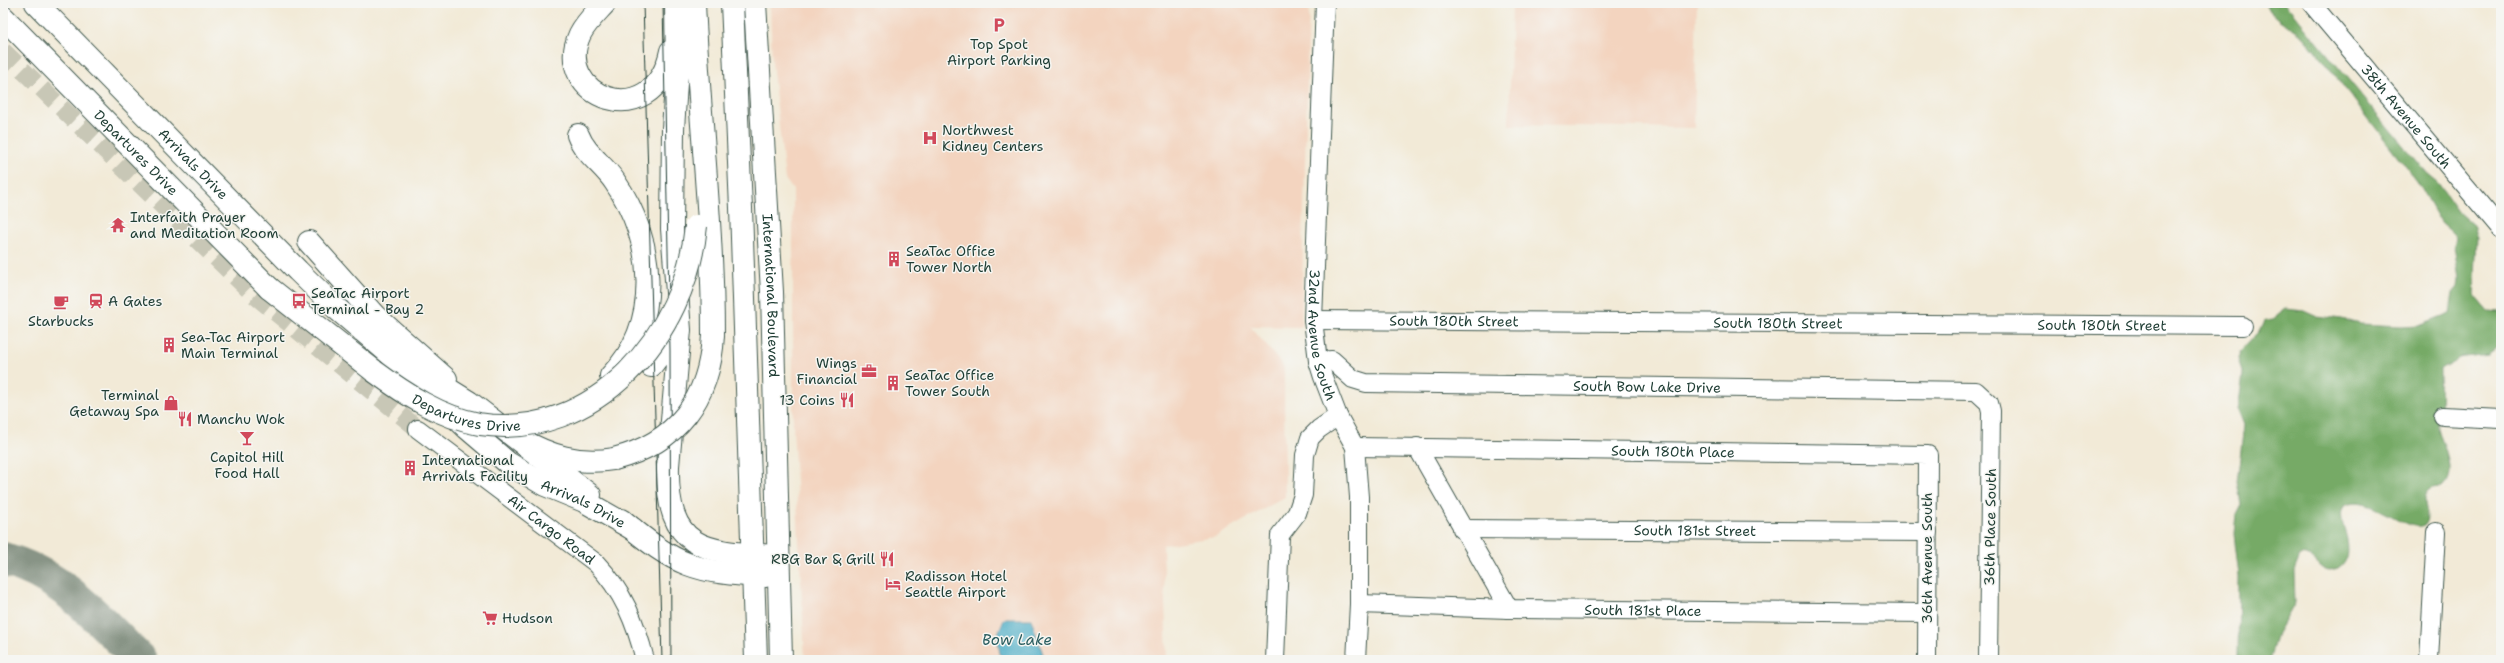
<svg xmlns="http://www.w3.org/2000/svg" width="2504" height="663" viewBox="0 0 2504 663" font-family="'Shantell Sans',sans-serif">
  <rect width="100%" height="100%" fill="#f6f6f2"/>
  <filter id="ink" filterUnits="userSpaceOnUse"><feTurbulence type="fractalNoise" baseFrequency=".025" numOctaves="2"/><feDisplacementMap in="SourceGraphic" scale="8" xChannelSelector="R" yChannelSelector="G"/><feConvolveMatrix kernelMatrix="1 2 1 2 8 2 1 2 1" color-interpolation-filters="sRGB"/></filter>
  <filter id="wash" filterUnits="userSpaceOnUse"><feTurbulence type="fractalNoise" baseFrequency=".012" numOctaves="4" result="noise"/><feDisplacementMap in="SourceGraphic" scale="16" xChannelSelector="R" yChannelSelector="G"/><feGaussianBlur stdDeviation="0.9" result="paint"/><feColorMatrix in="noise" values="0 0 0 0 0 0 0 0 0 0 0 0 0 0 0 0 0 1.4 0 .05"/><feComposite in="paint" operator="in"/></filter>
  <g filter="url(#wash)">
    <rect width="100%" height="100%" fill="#f2ead7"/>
    <!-- built -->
    <path fill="#f3d4bf" d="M770 3H1309L1301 327 1250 326 1284 367 1285 497 1215 537 1163 545 1167 660H1106L1093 657 1045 660 1031 619 997 636 1001 660H805L793 424V190L785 179 772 62Z
      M1512 3H1697L1694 128 1509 125Z"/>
    <!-- forest -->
    <path fill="#76aa66" stroke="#4a744d" d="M2265 3H2285L2426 173 2438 183 2459 213 2475 227 2477 238 2474 294 2488 311 2501 312V344L2487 354 2459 358 2440 369C2440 382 2441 396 2440 409 2440 415 2437 421 2438 427 2441 444 2458 471 2443 486 2439 488 2434 487 2431 489 2417 499 2433 514 2424 525 2407 534 2369 492 2344 506 2333 522 2363 551 2337 569 2319 578 2316 552 2300 556L2294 571 2295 603 2276 637 2269 660H2238L2239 577 2234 533 2236 515 2241 505 2237 482 2244 425 2238 410 2243 374 2238 359 2240 352 2260 331 2265 320 2273 319 2286 309 2304 311 2315 316 2342 319 2360 324 2401 326 2419 325 2450 313 2453 293 2458 287 2459 279 2454 247 2456 236 2441 223 2417 181 2305 37 2278 19 2269 11Z"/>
    <!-- water -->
    <path fill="#43a8c3" stroke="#31727c" d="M1004 619H1031L1045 660H1001L997 636Z
      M1093 657 1106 660H1061L1064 659Z"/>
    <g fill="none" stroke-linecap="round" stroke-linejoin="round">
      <!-- taxiway -->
      <path stroke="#889486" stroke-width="34" d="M3 559C63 575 97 618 140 660"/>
    </g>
  </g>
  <g filter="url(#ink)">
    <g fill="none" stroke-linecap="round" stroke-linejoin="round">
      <!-- minor-tunnel -->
      <path stroke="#c8c7b6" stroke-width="18" stroke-dasharray="18 9" stroke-linecap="butt" d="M3 51 252 293 418 429"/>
      <!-- minor casing -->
      <g stroke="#3f574c" stroke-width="20">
        <g id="minor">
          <path id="s1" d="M1325 3 1313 320 1318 361 1323 377 1338 416 1355 447 1359 497V604L1356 660"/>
          <path id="s2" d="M2311 3 2501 229"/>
          <path id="s3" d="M1313 320 2243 326"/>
          <path id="s4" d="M1318 361 1332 360 1353 379 1366 383 1976 391 1989 403 1991 411 1988 660"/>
          <path d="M2443 416 2501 419"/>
          <path id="s5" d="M418 429 596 563C623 591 636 623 645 660"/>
          <path id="s6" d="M1355 447 1928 455 1927 660"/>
          <path d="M1417 447 1509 609"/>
          <path id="s7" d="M1462 529 1928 532"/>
          <path id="s8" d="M1359 604 1509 609 1927 613"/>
          <path d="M1275 660 1280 535 1297 513 1303 495 1305 455 1310 438 1319 429 1338 416"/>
          <path d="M2429 660 2436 532"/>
        </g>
      </g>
      <!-- major casing -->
      <g stroke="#3f574c" stroke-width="24">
        <g id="major">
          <path id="s9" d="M36 3 298 271 336 308 389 353 467 428 508 463 545 485 584 501 633 529"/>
          <path d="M732 3 741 208 756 660"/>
          <path id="s10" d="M755 3 772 292 781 660"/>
          <path id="s11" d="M3 17 269 288"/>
          <path d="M309 242 375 316 446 379"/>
          <path d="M424 374 469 402 590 495"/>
          <path d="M622 520C676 566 695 573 766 576"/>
        </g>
      </g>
      <!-- highway casing -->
      <g stroke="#3f574c" stroke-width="24">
        <path id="highway" d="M605 3C597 12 586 22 580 34 551 96 653 137 671 51
          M676 3 677 69 673 129 672 229 680 330 668 466C666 553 707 552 778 556
          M694 3C699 114 713 224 713 335
          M578 135C585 154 604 165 615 182 655 240 663 323 611 376
          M269 288 374 371
          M651 366 667 345 677 324
          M518 438C550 456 578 465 614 459"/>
      </g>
      <!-- minor -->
      <use href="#minor" stroke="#fff" stroke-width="18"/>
      <!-- major -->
      <use href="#major" stroke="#fff" stroke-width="22"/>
      <!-- highway -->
      <use href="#highway" stroke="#fff" stroke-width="22"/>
      <!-- tram -->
      <path stroke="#1f3d34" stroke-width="1" d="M643 3 662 660
        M663 3 670 350 671 660"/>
      <!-- highway-bridge casing -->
      <g stroke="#3f574c" stroke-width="24" stroke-linecap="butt">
        <g id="highway-bridge">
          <path id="s12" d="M374 371C405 394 440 417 479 424 595 442 686 334 696 226"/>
          <path d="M614 459C677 443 710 399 713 335"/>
        </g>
      </g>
      <!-- highway-bridge -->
      <use href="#highway-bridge" stroke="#fff" stroke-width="22"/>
    </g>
  </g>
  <!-- icons -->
  <defs>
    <g id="parking-bare" transform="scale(1.2)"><path d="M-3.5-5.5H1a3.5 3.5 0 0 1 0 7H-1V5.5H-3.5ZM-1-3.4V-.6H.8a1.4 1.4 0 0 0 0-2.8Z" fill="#d1495b" stroke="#f6f6f2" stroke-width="2.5" paint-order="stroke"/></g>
    <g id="hospital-bare" transform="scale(1.2)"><path d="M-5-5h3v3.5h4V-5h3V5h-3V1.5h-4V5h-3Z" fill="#d1495b" stroke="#f6f6f2" stroke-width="2.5" paint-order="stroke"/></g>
    <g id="temple-bare" transform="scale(1.2)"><path d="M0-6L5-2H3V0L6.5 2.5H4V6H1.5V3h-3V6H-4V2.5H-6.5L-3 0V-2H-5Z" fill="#d1495b" stroke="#f6f6f2" stroke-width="2.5" paint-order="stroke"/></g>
    <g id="building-bare" transform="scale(1.2)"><path d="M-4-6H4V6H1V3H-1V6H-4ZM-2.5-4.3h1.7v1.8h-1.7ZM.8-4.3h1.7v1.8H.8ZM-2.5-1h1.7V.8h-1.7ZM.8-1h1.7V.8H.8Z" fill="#d1495b" stroke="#f6f6f2" stroke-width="2.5" paint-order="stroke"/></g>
    <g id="station-bare" transform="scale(1.2)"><path d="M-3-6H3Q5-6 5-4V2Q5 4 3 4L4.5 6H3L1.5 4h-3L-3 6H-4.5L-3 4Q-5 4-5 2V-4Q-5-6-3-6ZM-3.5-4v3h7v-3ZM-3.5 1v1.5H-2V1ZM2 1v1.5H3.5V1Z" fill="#d1495b" stroke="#f6f6f2" stroke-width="2.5" paint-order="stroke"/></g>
    <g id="bus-bare" transform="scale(1.2)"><path d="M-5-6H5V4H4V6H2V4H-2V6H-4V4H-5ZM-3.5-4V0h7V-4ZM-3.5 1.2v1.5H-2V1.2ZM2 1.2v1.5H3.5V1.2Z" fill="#d1495b" stroke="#f6f6f2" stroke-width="2.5" paint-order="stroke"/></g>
    <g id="cafe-bare" transform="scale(1.2)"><path d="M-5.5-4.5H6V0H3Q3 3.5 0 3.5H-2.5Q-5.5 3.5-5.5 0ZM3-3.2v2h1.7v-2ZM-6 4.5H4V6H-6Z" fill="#d1495b" stroke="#f6f6f2" stroke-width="2.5" paint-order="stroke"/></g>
    <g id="office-bare" transform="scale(1.2)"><path d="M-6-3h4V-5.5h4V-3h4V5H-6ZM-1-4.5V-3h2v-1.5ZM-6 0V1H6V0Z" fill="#d1495b" stroke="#f6f6f2" stroke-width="2.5" paint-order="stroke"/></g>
    <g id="restaurant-bare" transform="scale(1.2)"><path d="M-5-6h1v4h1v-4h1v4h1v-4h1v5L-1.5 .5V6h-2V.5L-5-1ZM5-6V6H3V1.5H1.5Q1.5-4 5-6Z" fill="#d1495b" stroke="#f6f6f2" stroke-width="2.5" paint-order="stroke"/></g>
    <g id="shop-bare" transform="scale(1.2)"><path d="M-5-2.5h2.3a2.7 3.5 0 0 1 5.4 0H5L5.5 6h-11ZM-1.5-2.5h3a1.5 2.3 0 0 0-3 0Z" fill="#d1495b" stroke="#f6f6f2" stroke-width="2.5" paint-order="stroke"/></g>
    <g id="bar-bare" transform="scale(1.2)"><path d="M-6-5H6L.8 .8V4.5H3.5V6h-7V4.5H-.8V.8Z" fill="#d1495b" stroke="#f6f6f2" stroke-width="2.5" paint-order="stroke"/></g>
    <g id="hotel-bare" transform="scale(1.2)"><path d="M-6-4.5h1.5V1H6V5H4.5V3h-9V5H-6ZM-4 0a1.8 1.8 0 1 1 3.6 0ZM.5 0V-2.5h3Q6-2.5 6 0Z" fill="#d1495b" stroke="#f6f6f2" stroke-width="2.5" paint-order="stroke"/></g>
    <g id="supermarket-bare" transform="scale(1.2)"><path d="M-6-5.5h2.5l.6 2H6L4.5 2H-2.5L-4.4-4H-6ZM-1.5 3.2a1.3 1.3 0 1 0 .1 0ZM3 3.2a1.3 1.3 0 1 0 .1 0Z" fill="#d1495b" stroke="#f6f6f2" stroke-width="2.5" paint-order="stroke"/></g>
  </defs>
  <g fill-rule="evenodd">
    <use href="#parking-bare" x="999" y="25"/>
    <use href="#hospital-bare" x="930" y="138"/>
    <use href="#temple-bare" x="118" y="225"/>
    <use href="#building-bare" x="894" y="259"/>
    <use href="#station-bare" x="96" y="301"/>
    <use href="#bus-bare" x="299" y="301"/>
    <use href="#cafe-bare" x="61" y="302"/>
    <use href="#building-bare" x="169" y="345"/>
    <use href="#office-bare" x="869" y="371"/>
    <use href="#building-bare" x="893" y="383"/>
    <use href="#restaurant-bare" x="847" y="400"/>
    <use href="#shop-bare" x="171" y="403"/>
    <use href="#restaurant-bare" x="185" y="419"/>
    <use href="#bar-bare" x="247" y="438"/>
    <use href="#building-bare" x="410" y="468"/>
    <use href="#restaurant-bare" x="887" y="559"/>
    <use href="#hotel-bare" x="893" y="584"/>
    <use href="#supermarket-bare" x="490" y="618"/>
  </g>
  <g text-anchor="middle" stroke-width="3" stroke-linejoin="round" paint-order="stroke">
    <!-- poi labels -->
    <g font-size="14" fill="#1f3d34" stroke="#f6f6f2" text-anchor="start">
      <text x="999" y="49" text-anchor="middle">Top Spot<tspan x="999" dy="16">Airport Parking</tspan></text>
      <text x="942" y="135">Northwest<tspan x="942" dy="16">Kidney Centers</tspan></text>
      <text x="130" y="222">Interfaith Prayer<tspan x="130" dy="16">and Meditation Room</tspan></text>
      <text x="906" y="256">SeaTac Office<tspan x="906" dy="16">Tower North</tspan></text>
      <text x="311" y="298">SeaTac Airport<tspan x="311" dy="16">Terminal - Bay 2</tspan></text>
      <text x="108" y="306">A Gates</text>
      <text x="61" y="326" text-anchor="middle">Starbucks</text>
      <text x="181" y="342">Sea-Tac Airport<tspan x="181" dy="16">Main Terminal</tspan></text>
      <text x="857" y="368" text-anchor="end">Wings<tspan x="857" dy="16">Financial</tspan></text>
      <text x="905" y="380">SeaTac Office<tspan x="905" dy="16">Tower South</tspan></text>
      <text x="159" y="400" text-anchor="end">Terminal<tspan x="159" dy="16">Getaway Spa</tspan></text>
      <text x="835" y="405" text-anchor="end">13 Coins</text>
      <text x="197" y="424">Manchu Wok</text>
      <text x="247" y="462" text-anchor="middle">Capitol Hill<tspan x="247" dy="16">Food Hall</tspan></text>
      <text x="422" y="465">International<tspan x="422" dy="16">Arrivals Facility</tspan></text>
      <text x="875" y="564" text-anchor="end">RBG Bar &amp; Grill</text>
      <text x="905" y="581">Radisson Hotel<tspan x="905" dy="16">Seattle Airport</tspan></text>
      <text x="502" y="623">Hudson</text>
    </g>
    <!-- street labels -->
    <g font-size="14" fill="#1f3d34" stroke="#f6f6f2">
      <text dy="5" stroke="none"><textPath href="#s2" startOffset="148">38th Avenue South</textPath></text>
      <text dy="5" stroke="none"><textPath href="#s11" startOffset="190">Departures Drive</textPath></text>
      <text dy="5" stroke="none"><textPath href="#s9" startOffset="225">Arrivals Drive</textPath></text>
      <text dy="5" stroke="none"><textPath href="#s10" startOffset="293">International Boulevard</textPath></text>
      <text dy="5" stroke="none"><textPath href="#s3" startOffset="141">South 180th Street</textPath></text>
      <text dy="5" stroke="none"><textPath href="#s3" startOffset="465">South 180th Street</textPath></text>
      <text dy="5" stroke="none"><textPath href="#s3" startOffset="789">South 180th Street</textPath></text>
      <text dy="5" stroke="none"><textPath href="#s1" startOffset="333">32nd Avenue South</textPath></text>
      <text dy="5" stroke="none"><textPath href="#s4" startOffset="337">South Bow Lake Drive</textPath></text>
      <text dy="5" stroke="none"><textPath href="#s12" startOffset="104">Departures Drive</textPath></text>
      <text dy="5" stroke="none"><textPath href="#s6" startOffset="318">South 180th Place</textPath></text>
      <text dy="5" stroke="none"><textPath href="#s9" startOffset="745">Arrivals Drive</textPath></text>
      <text transform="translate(1990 527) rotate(-89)" y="5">36th Place South</text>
      <text dy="5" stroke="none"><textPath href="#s5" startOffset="167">Air Cargo Road</textPath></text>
      <text dy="5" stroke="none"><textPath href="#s7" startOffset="233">South 181st Street</textPath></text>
      <text transform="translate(1927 558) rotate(-90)" y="5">36th Avenue South</text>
      <text dy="5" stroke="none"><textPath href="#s8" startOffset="284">South 181st Place</textPath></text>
    </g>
    <!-- water labels -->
    <g font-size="15" font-style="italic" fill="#2a5d5f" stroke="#f6f6f2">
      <text x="1017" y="645">Bow Lake</text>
    </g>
  </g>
  <!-- margin -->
  <rect width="2504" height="663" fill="none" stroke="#f6f6f2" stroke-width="16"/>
</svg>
